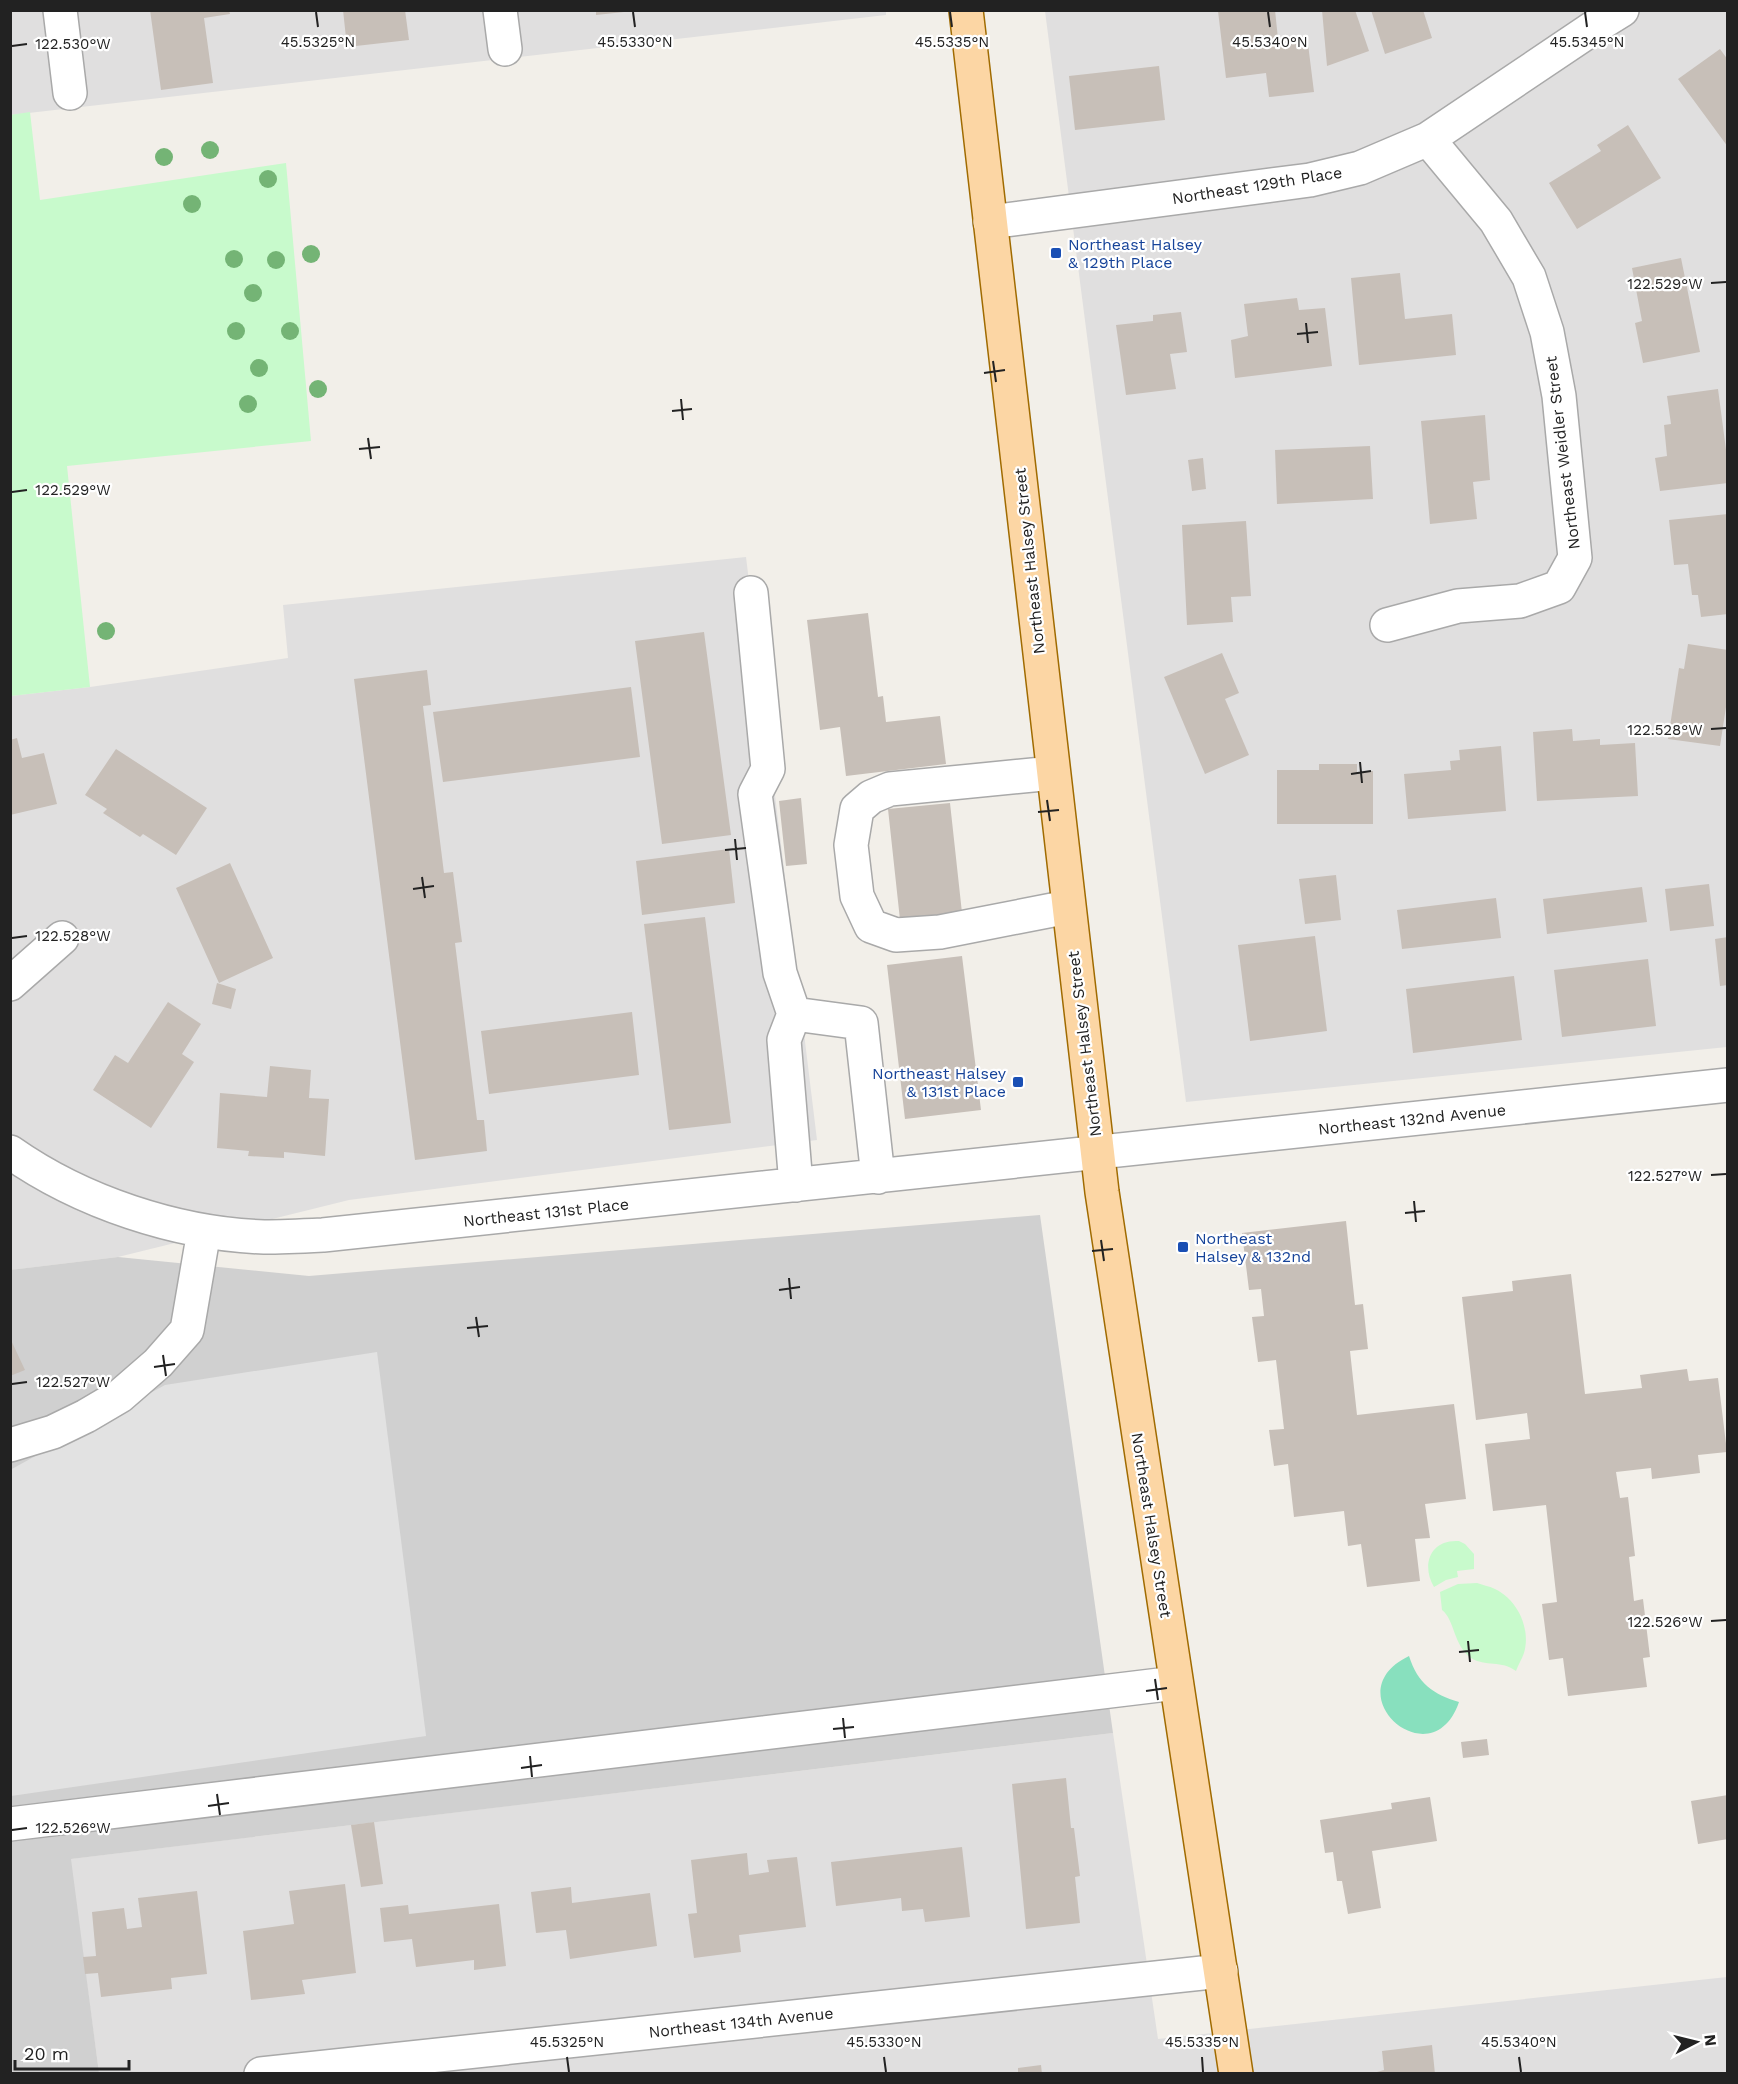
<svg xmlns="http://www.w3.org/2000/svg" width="1738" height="2084" viewBox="0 0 1738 2084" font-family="'Work Sans',sans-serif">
  <rect width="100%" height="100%" fill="#f2efe9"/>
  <!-- residential -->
  <path fill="#e0dfdf" d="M886 10V15L11 115 10 11Z
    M1045 11H1727V1047L1186 1102Z
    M746 557 817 1140 349 1200 118 1257 11 1270 10 696 90 687 288 658 283 605Z
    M1113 1733 1158 2039 1727 1977V2073H99L70 1859Z"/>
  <!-- religious -->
  <path fill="#d0d0d0" d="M1040 1215 1113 1733 71 1859 99 2073H11L10 1270 118 1257 309 1276Z"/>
  <!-- park -->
  <path fill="#c8facc" d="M30 112 40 200 286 163 311 441 67 466 90 687 11 696 10 115Z
    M1459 1541 1465 1544 1474 1554V1569L1457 1571 1458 1577 1446 1580 1434 1587C1421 1565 1430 1539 1459 1541Z
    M1477 1583C1482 1585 1489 1586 1495 1589 1518 1600 1531 1629 1524 1653 1522 1659 1518 1665 1516 1671 1502 1660 1485 1667 1471 1658 1453 1645 1455 1620 1442 1610L1440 1592 1458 1584Z"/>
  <!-- pitch -->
  <path fill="#88e0be" d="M1409 1656C1418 1684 1433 1694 1459 1702 1432 1781 1332 1693 1409 1656Z"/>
  <!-- parking -->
  <path fill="#e2e2e2" d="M377 1352 426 1736 11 1796 10 1470 165 1385Z"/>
  <!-- building -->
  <path fill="#c7bfb8" d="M150 10H229L230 14 204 18 213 83 161 90Z
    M343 10H405L409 40 347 47Z
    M596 10H624V12L596 15Z
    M1275 10 1278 39 1307 36 1314 92 1269 97 1266 73 1226 78 1218 11Z
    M1322 10H1355L1369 51 1327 66Z
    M1371 10H1423L1432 38 1385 54Z
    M1720 49 1728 60V147L1678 79Z
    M1159 66 1165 120 1075 130 1069 76Z
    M1628 125 1661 178 1577 229 1549 183 1601 151 1597 145Z
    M1681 258 1700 352 1643 363 1635 323 1642 321 1632 268Z
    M1400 273 1405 319 1452 314 1456 355 1359 365 1351 278Z
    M1297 298 1299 310 1325 308 1332 366 1235 378 1231 340 1248 336 1244 304Z
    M1181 312 1187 352 1170 354 1176 389 1126 395 1116 325 1153 321V315Z
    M1718 389 1728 465V483L1660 491 1655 458 1667 456 1664 425 1671 424 1667 396Z
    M1485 415 1490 480 1473 482 1477 519 1430 524 1421 421Z
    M1370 446 1373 499 1277 504 1275 450Z
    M1203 458 1206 489 1192 491 1188 460Z
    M1728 514V614L1701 617 1698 595H1692L1688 564 1674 565 1669 520Z
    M1246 521 1251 596 1231 597 1233 622 1187 625 1182 525Z
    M868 613 878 697 883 696 886 722 940 716 946 764 846 776 840 727 820 730 807 620Z
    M704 632 731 835 662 844 635 641Z
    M1688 644 1728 650V694L1720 746 1668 739 1679 668 1684 669Z
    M1222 653 1239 693 1225 699 1249 755 1205 774 1164 677Z
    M427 670 431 705 423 706 444 873 453 872 462 942 455 943 477 1120H484L487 1151 415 1160 354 679Z
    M631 687 640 757 443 782 433 712Z
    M1572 729 1573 741 1600 739V745L1635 743 1638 796 1537 801 1533 732Z
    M17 738 22 758 44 753 57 804 10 815V740Z
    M1501 746 1506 811 1408 819 1404 774 1451 770 1450 761 1460 760 1459 750Z
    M116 749 207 808 176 855 143 834 140 837 103 813 107 809 85 795Z
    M1319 764H1357V772L1373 771V824H1277V770H1319Z
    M801 798 807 864 786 866 779 801Z
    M950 803 963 922 901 929 888 809Z
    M729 849 735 903 642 915 636 861Z
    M230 863 273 958 219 983 176 888Z
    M1336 875 1341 920 1305 924 1299 879Z
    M1709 884 1714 926 1670 931 1665 889Z
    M1642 887 1647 922 1547 934 1543 899Z
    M1496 898 1501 938 1402 949 1397 910Z
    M705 917 731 1123 669 1130 644 924Z
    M1315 936 1327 1031 1250 1041 1238 945Z
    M1728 937V985L1720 986 1715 939Z
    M962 956 981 1110 905 1119 887 965Z
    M1648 959 1656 1026 1562 1037 1554 970Z
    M1514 976 1522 1040 1413 1053 1406 989Z
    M217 983 236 989 231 1009 212 1004Z
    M168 1002 201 1024 182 1054 194 1062 151 1128 93 1090 115 1055 128 1063Z
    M632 1012 639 1075 489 1094 481 1031Z
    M270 1066 311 1070 309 1098 329 1099 325 1156 284 1152V1158L248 1156 249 1151 217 1148 220 1093 267 1097Z
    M1346 1221 1355 1305 1363 1304 1368 1349 1350 1351 1357 1415 1454 1404 1466 1499 1425 1504 1430 1538 1415 1539 1420 1581 1367 1587 1361 1544 1348 1546 1344 1511 1294 1517 1288 1464 1274 1466 1269 1430 1284 1429 1276 1360 1258 1362 1252 1317 1264 1316 1261 1289 1249 1290 1242 1233Z
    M1571 1274 1585 1394 1642 1388 1640 1375 1687 1369 1689 1381 1718 1378 1727 1452 1698 1455 1700 1473 1652 1479 1651 1468 1616 1472 1620 1498 1628 1497 1635 1556 1629 1557 1634 1601 1643 1599 1650 1657 1643 1658 1647 1687 1568 1696 1563 1658 1549 1660 1542 1604 1557 1602 1546 1505 1493 1511 1485 1444 1530 1439 1527 1413 1476 1420 1462 1297 1513 1291 1512 1281Z
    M10 1338 25 1370 10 1376Z
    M1487 1739 1489 1755 1463 1758 1461 1742Z
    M1066 1778 1071 1828H1074L1080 1876 1075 1877 1080 1923 1026 1929 1012 1784Z
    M1728 1795V1839L1698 1844 1691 1801Z
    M1430 1797 1437 1841 1372 1851 1381 1908 1348 1914 1342 1881H1337L1333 1852 1325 1853 1320 1820 1392 1809 1391 1803Z
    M374 1822 383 1884 361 1887 351 1825Z
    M962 1847 970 1917 925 1922 923 1909 902 1911 901 1898 836 1906 831 1862Z
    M747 1853 749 1875 769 1872 767 1860 797 1857 806 1927 739 1935 741 1952 694 1958 688 1914 697 1913 691 1860Z
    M345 1884 356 1973 302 1980 305 1994 251 2000 243 1931 294 1924 289 1891Z
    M571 1887 572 1903 650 1893 657 1946 570 1959 566 1930 536 1933 531 1892Z
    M197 1891 207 1974 171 1978 172 1989 101 1997 98 1973 85 1974 83 1957 96 1956 92 1912 124 1908 127 1929 142 1927 138 1898Z
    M499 1904 506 1966 474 1970V1960L416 1967 412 1939 384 1942 380 1908 408 1905 409 1914Z
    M1432 2045 1435 2074H1377V2072L1384 2070 1382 2051Z
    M1041 2065 1042 2074H1018V2068Z"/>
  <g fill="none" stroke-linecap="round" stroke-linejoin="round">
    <!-- minor casing -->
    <g stroke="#a9a9a9" stroke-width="36">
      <path id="minor" d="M60 10 70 93
        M500 10 505 49
        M990 222 1310 180 1360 168 1428 139 1593 28 1622 10
        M751 593 768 769 755 794 780 973 794 1014
        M1387 625 1458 606 1520 601 1559 587 1575 558 1559 396 1547 332 1529 277 1496 221 1428 139
        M1053 773 890 789 871 797 857 809 851 845 857 896 871 926 896 935 940 932 1068 907
        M10 984 62 938
        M10 1152C81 1202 177 1234 264 1237 283 1237 303 1236 323 1235L1728 1085
        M796 1185 784 1040 794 1014 861 1023 878 1177
        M10 1445 53 1432 86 1416 120 1396 158 1363 187 1330 204 1231
        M10 1824 1176 1683
        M261 2074 1221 1971"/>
    </g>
    <!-- major casing -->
    <g stroke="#a06b00" stroke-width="36">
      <path id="major" d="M966 10 1102 1192 1236 2074"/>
    </g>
    <!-- minor -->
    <use href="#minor" stroke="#fff" stroke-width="33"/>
    <!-- major -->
    <use href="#major" stroke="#fcd6a4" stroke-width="33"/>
  </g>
  <!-- trees -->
  <g fill="#74b475">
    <circle cx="210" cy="150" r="9"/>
    <circle cx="164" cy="157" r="9"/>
    <circle cx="268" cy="179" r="9"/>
    <circle cx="192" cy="204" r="9"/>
    <circle cx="311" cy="254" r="9"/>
    <circle cx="234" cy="259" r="9"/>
    <circle cx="276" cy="260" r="9"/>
    <circle cx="253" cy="293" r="9"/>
    <circle cx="236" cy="331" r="9"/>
    <circle cx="290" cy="331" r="9"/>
    <circle cx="259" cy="368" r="9"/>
    <circle cx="318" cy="389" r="9"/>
    <circle cx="248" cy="404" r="9"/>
    <circle cx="106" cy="631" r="9"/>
  </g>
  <!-- ticks -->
  <path fill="none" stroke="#222" stroke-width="2" d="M316 12 318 27M633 12 635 27M950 12 952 27M1268 12 1270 27M1585 12 1587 27M12 46 27 44M1711 283 1726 282M1306 323 1308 343M1297 334 1318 332M993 361 996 382M984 373 1005 370M681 399 683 420M672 411 692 409M368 438 371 459M359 449 380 447M12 492 27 490M1711 729 1726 728M1360 762 1362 783M1351 774 1371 771M1047 800 1050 821M1038 812 1059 810M735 839 737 860M725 850 746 848M422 877 425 898M413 889 434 886M12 938 27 936M1711 1175 1726 1174M1414 1201 1416 1222M1405 1213 1425 1211M1101 1240 1104 1261M1092 1251 1113 1249M789 1278 791 1299M779 1290 800 1287M476 1317 479 1337M467 1328 488 1326M163 1355 166 1376M154 1367 175 1364M12 1384 27 1382M1711 1621 1726 1620M1468 1641 1470 1662M1459 1652 1479 1650M1155 1679 1158 1700M1146 1691 1167 1688M843 1718 845 1738M833 1729 854 1727M530 1756 532 1777M521 1768 542 1765M217 1794 220 1815M208 1806 229 1803M12 1830 27 1828M567 2057 569 2072M884 2057 886 2072M1202 2057 1203 2072M1519 2057 1521 2072"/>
  <!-- markers -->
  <g fill="#1a4fb4" stroke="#fff" stroke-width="2">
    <rect x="1050" y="247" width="12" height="12" rx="3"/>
    <rect x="1012" y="1076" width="12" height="12" rx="3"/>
    <rect x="1177" y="1241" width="12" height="12" rx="3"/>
  </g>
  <g text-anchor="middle" stroke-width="4.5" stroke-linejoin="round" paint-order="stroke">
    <!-- street labels -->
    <g font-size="16" fill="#222" stroke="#fff">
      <text transform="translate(1257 185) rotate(-9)" y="6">Northeast 129th Place</text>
      <text transform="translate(1562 453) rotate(-97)" y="6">Northeast Weidler Street</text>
      <text transform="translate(1029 561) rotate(-96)" y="6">Northeast Halsey Street</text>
      <text transform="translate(1084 1044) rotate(-97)" y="6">Northeast Halsey Street</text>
      <text transform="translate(1412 1119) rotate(-6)" y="6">Northeast 132nd Avenue</text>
      <text transform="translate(546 1212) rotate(-6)" y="6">Northeast 131st Place</text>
      <text transform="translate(1152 1525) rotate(81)" y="6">Northeast Halsey Street</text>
      <text transform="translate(741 2022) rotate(-6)" y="6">Northeast 134th Avenue</text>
    </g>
    <!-- transit labels -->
    <g font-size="16" fill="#164399" stroke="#fff" text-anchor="start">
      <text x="1068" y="250">Northeast Halsey<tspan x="1068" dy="18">&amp; 129th Place</tspan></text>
      <text x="1006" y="1079" text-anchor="end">Northeast Halsey<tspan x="1006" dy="18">&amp; 131st Place</tspan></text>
      <text x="1195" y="1244">Northeast<tspan x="1195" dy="18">Halsey &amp; 132nd</tspan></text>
    </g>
  </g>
  <g font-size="15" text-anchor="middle" fill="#222" stroke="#fff" stroke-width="4.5" stroke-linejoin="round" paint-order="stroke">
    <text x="318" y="47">45.5325°N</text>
    <text x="635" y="47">45.5330°N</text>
    <text x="952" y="47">45.5335°N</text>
    <text x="1270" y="47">45.5340°N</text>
    <text x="1587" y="47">45.5345°N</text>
    <text x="73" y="49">122.530°W</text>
    <text x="1665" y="289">122.529°W</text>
    <text x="73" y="495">122.529°W</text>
    <text x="1665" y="735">122.528°W</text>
    <text x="73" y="941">122.528°W</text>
    <text x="1665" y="1181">122.527°W</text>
    <text x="73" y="1387">122.527°W</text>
    <text x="1665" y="1627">122.526°W</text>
    <text x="73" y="1833">122.526°W</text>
    <text x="567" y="2047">45.5325°N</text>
    <text x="884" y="2047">45.5330°N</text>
    <text x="1202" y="2047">45.5335°N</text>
    <text x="1519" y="2047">45.5340°N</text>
  </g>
  <!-- border -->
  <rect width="1738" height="2084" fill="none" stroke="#222222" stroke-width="24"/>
  <!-- north arrow -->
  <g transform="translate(1696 2042) rotate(83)" stroke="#ffffff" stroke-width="4.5" paint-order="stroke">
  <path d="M0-4.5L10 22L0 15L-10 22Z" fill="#222222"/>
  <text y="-9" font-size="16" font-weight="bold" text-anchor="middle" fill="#222222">N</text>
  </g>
  <!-- scale -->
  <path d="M15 2060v9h114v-9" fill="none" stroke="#222222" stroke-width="3"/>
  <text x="24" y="2060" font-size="18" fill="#222222" stroke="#ffffff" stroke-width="4.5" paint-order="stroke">20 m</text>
</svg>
